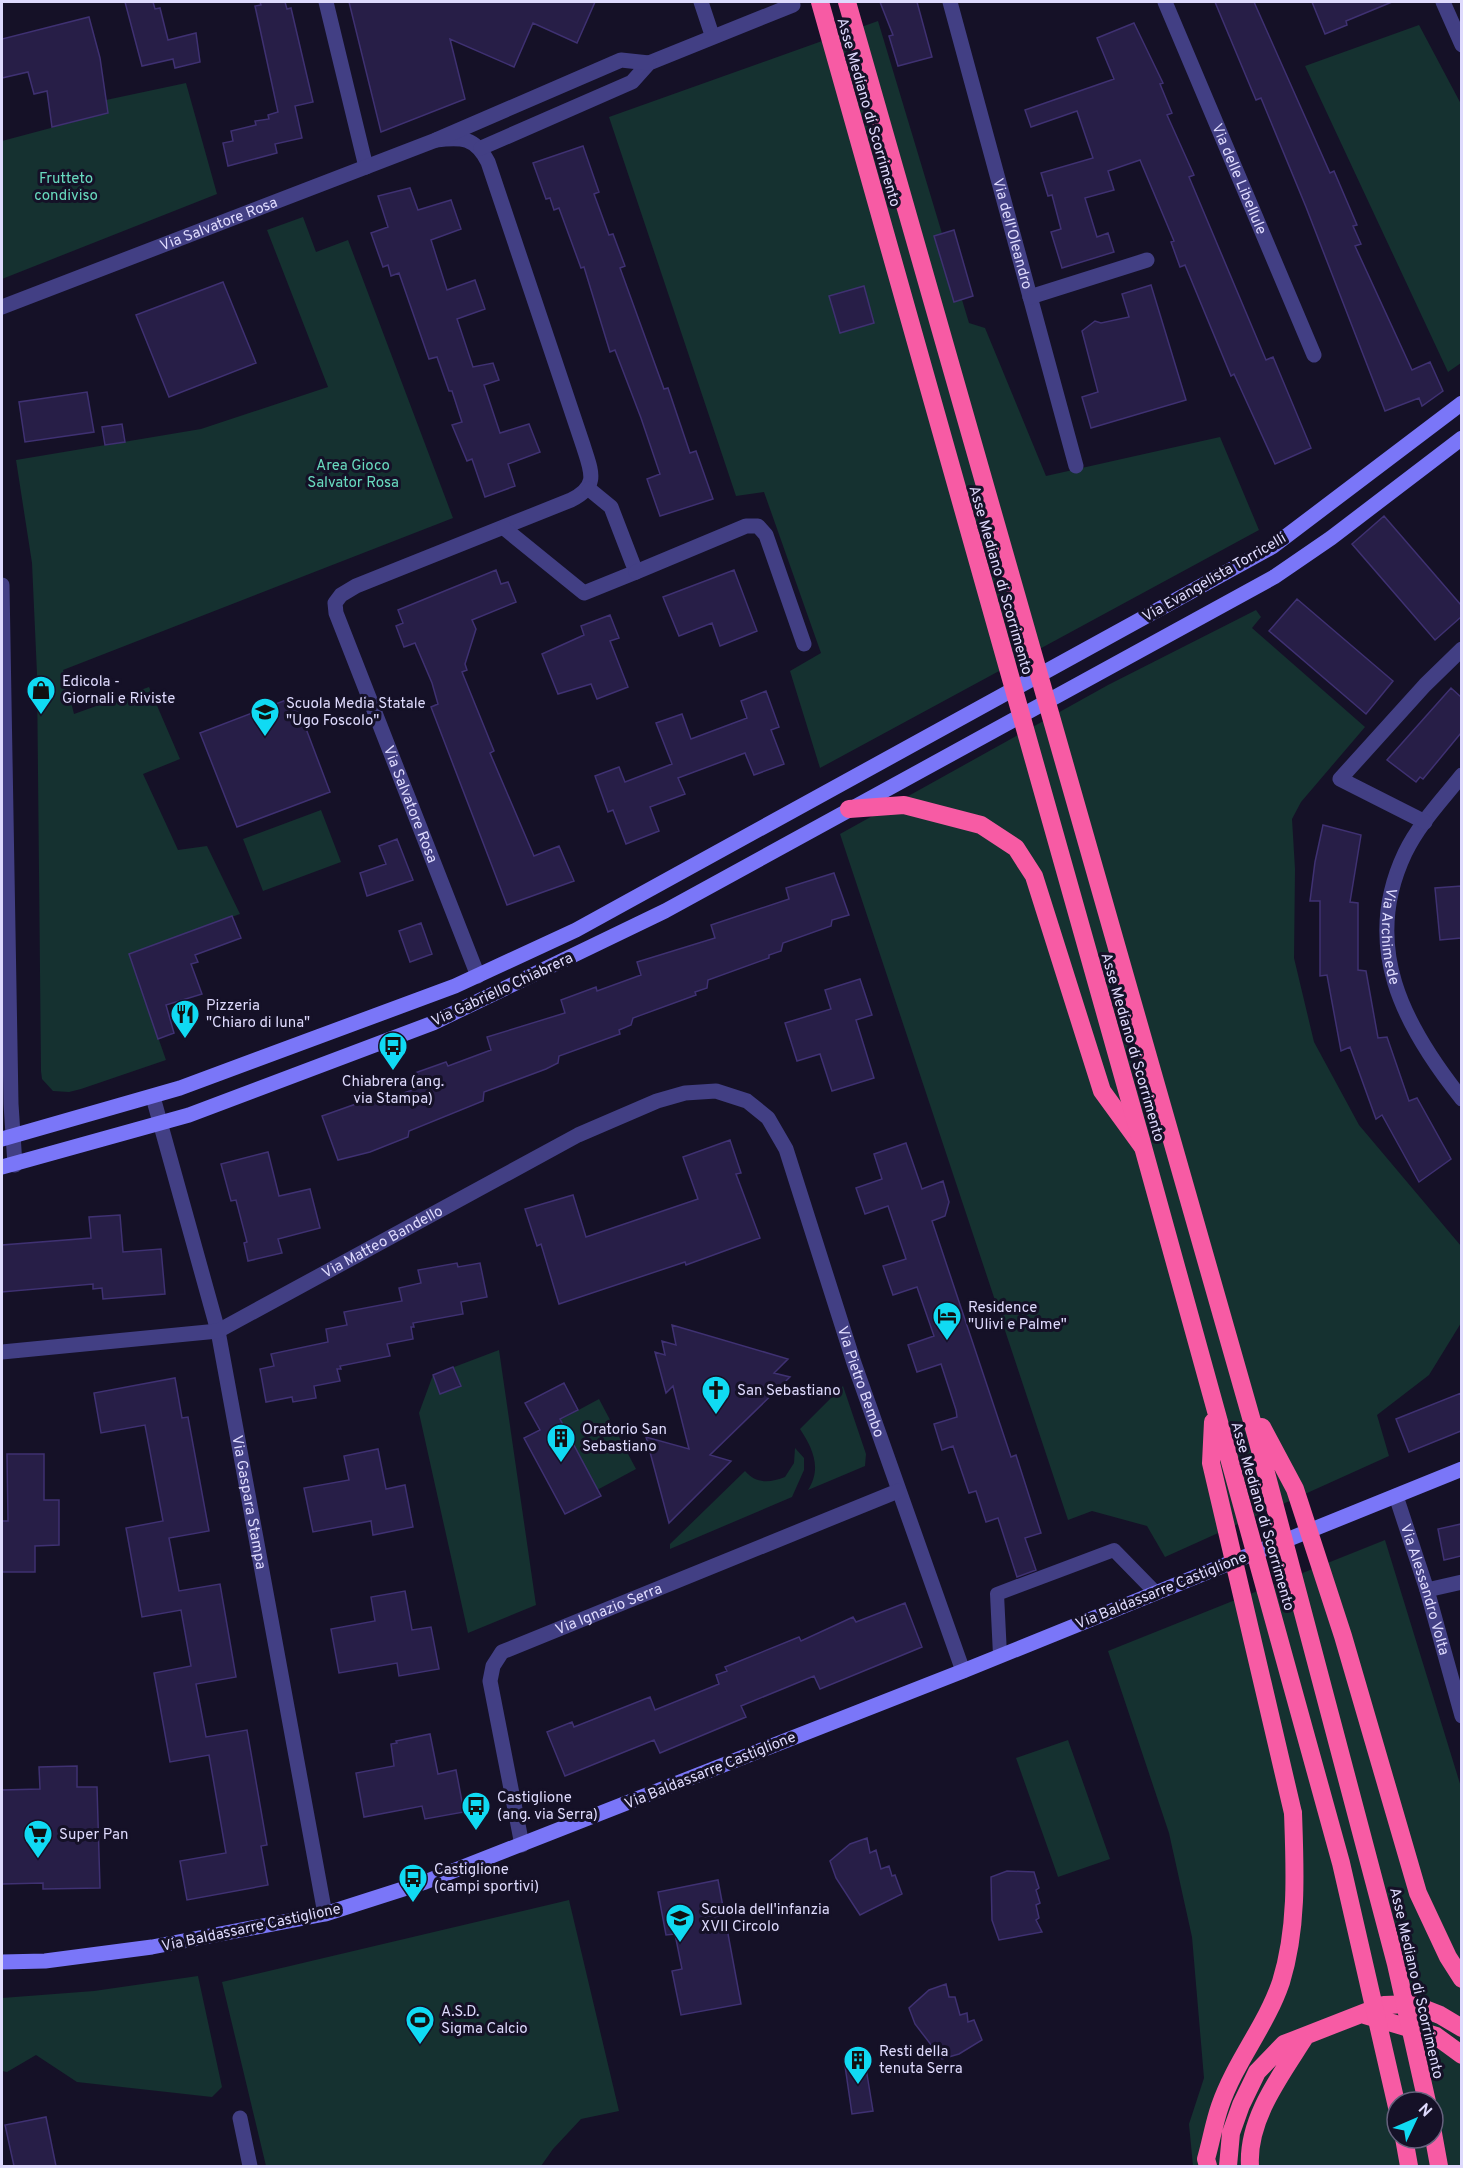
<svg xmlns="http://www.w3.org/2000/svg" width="1463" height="2168" viewBox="0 0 1463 2168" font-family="Overpass,sans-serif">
  <rect width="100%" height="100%" fill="#151127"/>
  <!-- green -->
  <path fill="#153130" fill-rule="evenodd" d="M878 21 969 323 985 328 1046 476 1220 437 1259 530 820 768 790 671 821 653 764 492 736 496 609 117Z
    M1419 25 1461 104V363L1448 372 1305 66Z
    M186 83 217 194 2 279V141L107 113 106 100Z
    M303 217 316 252 348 240 453 518 63 670 74 714 149 687 180 759 143 774 178 850 207 846 240 914 129 954 166 1060 81 1089 69 1092 53 1091 42 1079 41 1071 37 674 32 563 16 460 201 429 328 387 267 230Z
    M1256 610 1261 617 1252 628 1365 727 1301 802 1292 819 1295 869 1294 958 1314 1042 1359 1125 1461 1246V1323L1429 1375 1377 1415 1389 1456 1165 1557 1147 1526 1092 1511 1068 1520 840 834 1108 685Z
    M321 810 341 862 263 891 243 839Z
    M499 1350 536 1605 468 1633 419 1413 433 1375Z
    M843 1386 866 1454 865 1466 808 1490C822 1468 813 1449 800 1429Z
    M599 1399 636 1469 597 1490 560 1420Z
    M795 1448 804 1458V1470L792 1497 670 1549V1544L745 1471C756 1484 770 1483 785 1477L794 1463Z
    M1385 1540 1461 1787V2166H1193L1189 2124 1204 2078 1192 1937 1169 1833 1108 1651ZM1397 2102H1433V2138H1397Z
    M1068 1740 1110 1859 1058 1877 1016 1758Z
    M569 1900 619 2111 581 2119 553 2149 541 2166H266L222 1982Z
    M198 1976 222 2087 212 2097 77 2082 36 2055 7 2072 2 2071V1998L94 1991Z"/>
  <!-- building -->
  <path fill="#271e47" stroke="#3f3172" stroke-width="1.5" d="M125 2H153L155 9 160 8 168 40 196 33 200 62 175 68 173 59 142 66Z
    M260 2H285L287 9 291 8 313 102 295 106 302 138 275 144 277 153 228 166 223 143 233 141 231 131 256 125 255 121 269 119 268 115 278 112 255 6 261 5Z
    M349 2H595L577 43 533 23 514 67 450 39 465 99 381 132Z
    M880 2H917L932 57 898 66 889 36 893 35Z
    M1215 2H1254L1330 173 1334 171 1357 225 1353 226 1361 244 1355 246 1412 370 1430 362 1443 391 1422 406 1419 398 1385 411 1306 207 1261 98 1256 100Z
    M1312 2H1392L1346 21 1347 25 1325 34Z
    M89 17 100 58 108 113 52 127 47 91 34 94 28 72 2 78V39Z
    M1134 23 1163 83 1160 84 1172 113 1167 115 1194 175 1189 177 1266 360 1273 357 1311 448 1275 464 1234 374 1231 376 1185 265 1180 267 1171 242 1174 241 1140 160 1108 171 1114 190 1085 198 1097 237 1108 233 1114 252 1062 268 1051 232 1061 229 1052 195 1048 196 1041 173 1093 158 1077 111 1031 127 1025 110 1114 79 1097 38Z
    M583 146 599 192 594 194 609 235 613 234 625 266 620 268 664 389 668 388 690 453 696 451 713 499 660 516 647 479 660 474 641 418 615 350 610 352 584 267 581 268 559 208 554 210 550 198 546 199 533 163Z
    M410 188 418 210 451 200 461 229 431 240 447 290 475 280 485 309 457 319 473 367 493 363 499 380 484 385 500 433 529 424 540 452 508 464 515 486 485 497 472 459 467 461 452 425 462 422 452 391H449L437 357 429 359 399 273 391 276 388 265 383 267 371 233 388 227 378 196Z
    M954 230 973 296 954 302 934 236Z
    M223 282 256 363 169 397 136 315Z
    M1151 285 1186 400 1091 428 1082 397 1098 392 1082 331 1095 321 1101 323 1129 317 1122 294Z
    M864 286 874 323 840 333 829 296Z
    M87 392 94 432 25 442 19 402Z
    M122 424 125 442 105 445 102 427Z
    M1384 516 1461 605V617L1435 640 1352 544Z
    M496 570 501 584 508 582 516 602 472 620 476 629 465 664 467 670 462 672 494 751 490 753 534 856 559 846 574 881 507 905 431 707 438 704 432 683 415 643 404 647 396 626 403 623 398 610Z
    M734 570 757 631 720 646 712 623 679 636 663 597Z
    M1297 599 1393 681 1366 714 1269 631Z
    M610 615 619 638 610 641 628 687 597 699 591 684 558 694 542 654 584 635 581 626Z
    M1451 688 1461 697V733L1423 779 1420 777 1416 782 1387 760Z
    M766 691 779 727 771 730 784 764 754 775 745 753 678 778 685 794 650 807 659 831 626 844 613 810 608 812 595 776 619 767 625 782 672 764 656 723 682 714 691 739 747 718 741 701Z
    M294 697 330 792 237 827 200 733Z
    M1323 825 1361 835 1350 902 1358 903V970L1366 971 1378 1038 1387 1037 1409 1101 1417 1098 1451 1159 1419 1182 1382 1115 1376 1119 1350 1047 1341 1051 1327 975 1320 976V901H1310L1315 862Z
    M397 839 413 880 367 896 360 873 386 864 379 846Z
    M834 873 849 915 832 920 831 926 783 943 781 951 769 955V958L708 980 707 988 695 992 696 995 633 1018 631 1025 619 1030 620 1034 559 1056 558 1063 546 1069 484 1092 483 1101 409 1131 408 1137 370 1152 338 1160 322 1116 370 1099 373 1103 416 1089 412 1074 446 1062 448 1066 491 1050 487 1037 565 1013 561 1000 596 987 597 991 641 975 637 962 715 938 711 925 789 899 786 888Z
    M1461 886V938L1440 940 1435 888Z
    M232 916 241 938 195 955 198 962 191 964 202 994 166 1005 174 1033 158 1039 129 954Z
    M421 923 432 954 410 962 399 931Z
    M860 979 872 1015 856 1020 874 1078 832 1091 820 1054 797 1061 785 1023 831 1009 825 990Z
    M730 1140 741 1173 736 1174 760 1238 686 1265 685 1262 559 1304 541 1244 537 1246 525 1209 573 1195 586 1237 698 1199 683 1157Z
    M906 1143 922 1189 943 1181 949 1202 945 1216 932 1221 1011 1457 1016 1455 1041 1533 1025 1538 1036 1570 1017 1577 998 1518 986 1522 976 1491 969 1493 953 1446 942 1450 934 1424 957 1417 956 1410 941 1364 917 1372 908 1345 934 1336 917 1287 893 1295 883 1266 906 1259 888 1206 865 1214 856 1188 882 1179 874 1154Z
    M268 1152 279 1196 310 1189 320 1228 278 1239 282 1253 248 1261 244 1243 247 1242 236 1200 231 1201 221 1164Z
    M120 1215 123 1252 161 1249 165 1294 103 1299 102 1288 93 1289V1284L2 1292V1245L91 1238 89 1217Z
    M457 1263 458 1267 480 1263 487 1297 461 1302 463 1314 413 1323 414 1327H411L413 1339 387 1344 390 1356 340 1366 341 1369H337L340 1381 314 1386 316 1398 293 1402 292 1397 266 1402 260 1369 274 1366 271 1354 328 1342 326 1329 347 1325 344 1312 402 1301 399 1288 421 1283 418 1270Z
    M672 1325 788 1359 774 1373 790 1377 710 1455 731 1461 669 1523 646 1437 689 1449 673 1386 666 1393 655 1352 665 1355 662 1341 676 1345Z
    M453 1367 461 1386 440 1394 433 1375Z
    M175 1378 182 1418 188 1417 209 1531 169 1538 179 1591 220 1584 236 1677 196 1684 206 1737 247 1730 267 1845 261 1846 268 1885 187 1900 180 1861 226 1853 209 1755 170 1762 154 1673 191 1666 181 1610 142 1617 126 1528 163 1521 145 1425 101 1433 94 1393Z
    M564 1383 578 1410 560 1419 601 1496 565 1514 524 1438 540 1430 525 1403Z
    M1461 1393V1431L1409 1452 1396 1419Z
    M378 1449 386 1489 405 1485 413 1527 373 1535 371 1521 313 1532 304 1488 349 1480 344 1456Z
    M7 1454H44V1500H59V1545L35 1546V1572H2V1521H8Z
    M1461 1524V1556L1444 1560 1438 1529Z
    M405 1591 412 1630 431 1627 439 1669 399 1676 397 1663 339 1673 331 1629 375 1621 371 1597Z
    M905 1603 922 1647 820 1689 814 1676 741 1706 746 1717 660 1753 654 1740 565 1776 547 1732 572 1722 574 1727 650 1697 655 1710 719 1684 716 1675 727 1671 725 1667 799 1637 801 1641 853 1617 856 1622Z
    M430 1734 438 1774 456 1770 464 1812 425 1819 422 1806 364 1817 356 1773 394 1766 391 1744 397 1743 396 1741Z
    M77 1766V1787H97L100 1888 43 1889V1883L2 1884V1790L40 1789 39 1767Z
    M867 1838 870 1853 876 1850 881 1869 889 1866 892 1876 895 1875 902 1894 860 1915 836 1878 830 1861 850 1844Z
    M1007 1871 1034 1872 1039 1888 1036 1890 1040 1903 1036 1905 1039 1918 1036 1920 1042 1932 999 1940 992 1920 991 1877Z
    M718 1880 741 2004 681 2015 672 1971 682 1969 675 1934 666 1935 658 1892Z
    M946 1984 949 1997H955L960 2015 967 2013 968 2022 974 2020 982 2040 959 2054 942 2059 915 2024 909 2008 929 1990Z
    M864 2056 873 2111 852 2114 844 2059Z
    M46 2117 56 2166H14L5 2125Z"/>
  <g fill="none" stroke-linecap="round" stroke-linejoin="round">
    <!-- lane -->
    <path stroke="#423f84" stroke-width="14" d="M1000 1655 997 1594 1114 1550 1156 1593"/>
    <!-- street -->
    <g stroke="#423f84" stroke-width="15">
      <path d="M326 2 366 167"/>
      <path d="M701 2 712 35"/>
      <path id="s1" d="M950 2 1076 466"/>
      <path id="s2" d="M1165 2 1314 355"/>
      <path d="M1443 2 1462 45"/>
      <path id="s3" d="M436 140C462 137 475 137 488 162L583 445C591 471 600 486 571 500L356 586 341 595 335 603 336 613 478 976"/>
      <path d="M481 148 632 82 649 63 793 5"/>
      <path d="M1030 297 1147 260"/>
      <path id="s4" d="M2 307 436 140 621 60 649 63"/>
      <path d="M504 528 584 593 636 572 611 507 589 489"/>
      <path d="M636 572 746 526H758L766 535 804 644"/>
      <path d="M2 585 11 1104 15 1165"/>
      <path id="s5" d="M1462 775C1442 800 1419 824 1405 853 1361 946 1403 1025 1462 1099"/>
      <path d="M1425 822 1340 779 1425 685 1462 649"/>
      <path id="s6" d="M153 1097 218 1331 325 1914"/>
      <path id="s7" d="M2 1352 218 1331 578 1135 657 1101 685 1093 716 1091 747 1101 768 1118 786 1149 854 1363 963 1671"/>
      <path id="s8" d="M1396 1496 1427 1590 1462 1716"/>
      <path d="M1427 1590 1462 1582"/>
      <path id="s9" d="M522 1845 490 1681 493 1666 502 1652 898 1491"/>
      <path d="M240 2118 250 2166"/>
    </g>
    <!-- secondary -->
    <path stroke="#7a76f8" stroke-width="15" d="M2 1139 180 1088 455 986 576 930 1272 547 1462 403
      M2 1167 189 1115 433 1023 665 911 1274 577 1331 538 1462 438
      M2 1962 45 1961 152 1947 325 1914 425 1882 963 1671 1462 1469"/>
    <!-- highway -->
    <path stroke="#f75ba4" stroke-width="18" d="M849 809 904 805 981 825 1016 848 1034 876 1102 1091 1142 1146
      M1365 2015 1436 2036 1462 2055
      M1433 2133 1439 2166
      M1404 2138 1409 2166
      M1208 2166 1206 2159C1211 2142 1214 2123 1220 2106 1235 2062 1266 2026 1281 1982 1298 1927 1295 1869 1293 1813
      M1228 2166 1231 2133 1241 2105 1257 2072 1284 2044 1384 2005 1412 2004 1440 2015 1462 2028
      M1250 2166C1247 2119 1281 2075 1305 2037"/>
    <!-- highway-bridge -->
    <path stroke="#f75ba4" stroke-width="18" d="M820 2 1143 1147 1341 1863 1397 2107
      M847 2 1256 1435 1396 1964 1427 2102
      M1213 1422 1211 1463 1293 1813
      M1262 1427 1295 1489 1343 1636 1418 1893 1448 1957 1462 1979"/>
  </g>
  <!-- icons -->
  <defs>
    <g id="shop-pin" transform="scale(1.5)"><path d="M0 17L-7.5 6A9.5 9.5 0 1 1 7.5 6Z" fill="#10daf3" stroke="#151127"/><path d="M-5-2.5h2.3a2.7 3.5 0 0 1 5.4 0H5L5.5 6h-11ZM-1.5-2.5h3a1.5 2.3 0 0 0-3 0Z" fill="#111"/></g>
    <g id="school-pin" transform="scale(1.5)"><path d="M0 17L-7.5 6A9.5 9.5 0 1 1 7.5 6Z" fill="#10daf3" stroke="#151127"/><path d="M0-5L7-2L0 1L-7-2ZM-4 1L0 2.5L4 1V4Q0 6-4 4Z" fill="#111"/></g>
    <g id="restaurant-pin" transform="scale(1.5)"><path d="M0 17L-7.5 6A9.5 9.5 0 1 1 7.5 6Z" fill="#10daf3" stroke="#151127"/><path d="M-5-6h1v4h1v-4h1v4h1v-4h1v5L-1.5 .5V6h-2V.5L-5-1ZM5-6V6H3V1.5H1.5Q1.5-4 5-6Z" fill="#111"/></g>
    <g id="bus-pin" transform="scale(1.5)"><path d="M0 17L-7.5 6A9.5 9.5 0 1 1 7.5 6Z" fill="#10daf3" stroke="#151127"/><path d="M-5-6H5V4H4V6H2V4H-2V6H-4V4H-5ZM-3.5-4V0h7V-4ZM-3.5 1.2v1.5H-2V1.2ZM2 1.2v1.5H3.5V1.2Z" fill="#111"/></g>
    <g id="hotel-pin" transform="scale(1.5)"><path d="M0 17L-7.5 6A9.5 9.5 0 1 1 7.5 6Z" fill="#10daf3" stroke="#151127"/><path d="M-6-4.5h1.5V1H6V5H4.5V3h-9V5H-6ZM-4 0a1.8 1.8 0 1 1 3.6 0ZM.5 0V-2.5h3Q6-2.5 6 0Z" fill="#111"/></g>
    <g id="church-pin" transform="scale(1.5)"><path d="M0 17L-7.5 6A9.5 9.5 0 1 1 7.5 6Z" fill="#10daf3" stroke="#151127"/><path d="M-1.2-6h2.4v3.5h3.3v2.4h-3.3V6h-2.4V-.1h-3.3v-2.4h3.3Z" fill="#111"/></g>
    <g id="building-pin" transform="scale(1.5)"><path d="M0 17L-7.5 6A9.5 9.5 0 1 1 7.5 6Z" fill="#10daf3" stroke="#151127"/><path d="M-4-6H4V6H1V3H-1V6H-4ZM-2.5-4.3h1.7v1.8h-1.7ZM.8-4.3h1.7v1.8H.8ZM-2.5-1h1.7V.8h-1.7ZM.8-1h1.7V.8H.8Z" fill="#111"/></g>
    <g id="supermarket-pin" transform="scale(1.5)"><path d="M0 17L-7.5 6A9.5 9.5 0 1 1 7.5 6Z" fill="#10daf3" stroke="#151127"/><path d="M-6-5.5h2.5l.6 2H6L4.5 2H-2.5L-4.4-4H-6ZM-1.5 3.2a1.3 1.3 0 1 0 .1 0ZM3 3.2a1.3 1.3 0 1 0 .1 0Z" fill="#111"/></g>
    <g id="stadium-pin" transform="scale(1.5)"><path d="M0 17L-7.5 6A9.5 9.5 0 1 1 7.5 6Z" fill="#10daf3" stroke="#151127"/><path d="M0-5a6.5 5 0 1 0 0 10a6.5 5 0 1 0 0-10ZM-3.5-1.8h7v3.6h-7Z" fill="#111"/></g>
  </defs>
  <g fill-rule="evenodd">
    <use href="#shop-pin" x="41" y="690"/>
    <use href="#school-pin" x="265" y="712"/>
    <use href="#restaurant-pin" x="185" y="1014"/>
    <use href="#bus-pin" x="393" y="1046"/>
    <use href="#hotel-pin" x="947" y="1316"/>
    <use href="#church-pin" x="716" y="1390"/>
    <use href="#building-pin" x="561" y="1438"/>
    <use href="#bus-pin" x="476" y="1806"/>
    <use href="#supermarket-pin" x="38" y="1834"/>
    <use href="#bus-pin" x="413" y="1878"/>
    <use href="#school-pin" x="680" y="1918"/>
    <use href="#stadium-pin" x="420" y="2020"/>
    <use href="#building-pin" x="858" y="2060"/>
  </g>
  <g text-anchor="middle" stroke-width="6" stroke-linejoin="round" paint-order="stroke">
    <!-- street labels -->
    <g font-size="15" fill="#dedafd" stroke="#151127">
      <text transform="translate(869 112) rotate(74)" y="5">Asse Mediano di Scorrimento</text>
      <text dy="5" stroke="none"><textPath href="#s2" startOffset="192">Via delle Libellule</textPath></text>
      <text dy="5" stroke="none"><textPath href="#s4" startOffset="232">Via Salvatore Rosa</textPath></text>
      <text dy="5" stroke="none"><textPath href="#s1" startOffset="240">Via dell'Oleandro</textPath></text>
      <text transform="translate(1214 577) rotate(-30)" y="5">Via Evangelista Torricelli</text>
      <text transform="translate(1001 580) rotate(74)" y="5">Asse Mediano di Scorrimento</text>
      <text dy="5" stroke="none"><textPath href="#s3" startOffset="900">Via Salvatore Rosa</textPath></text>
      <text dy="5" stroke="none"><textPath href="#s5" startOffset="183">Via Archimede</textPath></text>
      <text transform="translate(502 989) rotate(-25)" y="5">Via Gabriello Chiabrera</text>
      <text transform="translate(1133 1047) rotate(74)" y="5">Asse Mediano di Scorrimento</text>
      <text dy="5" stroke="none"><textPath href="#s7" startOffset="404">Via Matteo Bandello</textPath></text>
      <text dy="5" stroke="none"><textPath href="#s7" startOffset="1113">Via Pietro Bembo</textPath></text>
      <text dy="5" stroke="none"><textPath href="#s6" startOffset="417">Via Gaspara Stampa</textPath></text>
      <text transform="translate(1263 1516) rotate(74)" y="5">Asse Mediano di Scorrimento</text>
      <text dy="5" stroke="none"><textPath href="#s8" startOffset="98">Via Alessandro Volta</textPath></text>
      <text transform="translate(1161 1590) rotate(-22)" y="5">Via Baldassarre Castiglione</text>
      <text dy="5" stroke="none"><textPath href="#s9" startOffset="314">Via Ignazio Serra</textPath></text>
      <text transform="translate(710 1770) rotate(-22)" y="5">Via Baldassarre Castiglione</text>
      <text transform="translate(251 1927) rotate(-12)" y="5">Via Baldassarre Castiglione</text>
      <text transform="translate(1417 1983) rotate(77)" y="5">Asse Mediano di Scorrimento</text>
    </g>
    <!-- park labels -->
    <g font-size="15" fill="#68dabf" stroke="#151127">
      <text x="66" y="183">Frutteto<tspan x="66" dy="17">condiviso</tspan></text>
      <text x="353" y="470">Area Gioco<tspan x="353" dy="17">Salvator Rosa</tspan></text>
    </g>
    <!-- poi labels -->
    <g font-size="15" fill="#dedafd" stroke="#151127" text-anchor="start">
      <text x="62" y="686">Edicola -<tspan x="62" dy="17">Giornali e Riviste</tspan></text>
      <text x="286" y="708">Scuola Media Statale<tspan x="286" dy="17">"Ugo Foscolo"</tspan></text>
      <text x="206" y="1010">Pizzeria<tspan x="206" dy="17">"Chiaro di luna"</tspan></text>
      <text x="393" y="1086" text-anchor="middle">Chiabrera (ang.<tspan x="393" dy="17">via Stampa)</tspan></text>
      <text x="968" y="1312">Residence<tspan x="968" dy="17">"Ulivi e Palme"</tspan></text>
      <text x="737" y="1395">San Sebastiano</text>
      <text x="582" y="1434">Oratorio San<tspan x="582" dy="17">Sebastiano</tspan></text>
      <text x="497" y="1802">Castiglione<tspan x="497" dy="17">(ang. via Serra)</tspan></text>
      <text x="59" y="1839">Super Pan</text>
      <text x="434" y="1874">Castiglione<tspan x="434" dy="17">(campi sportivi)</tspan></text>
      <text x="701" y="1914">Scuola dell'infanzia<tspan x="701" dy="17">XVII Circolo</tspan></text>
      <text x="441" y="2016">A.S.D.<tspan x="441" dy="17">Sigma Calcio</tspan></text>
      <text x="879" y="2056">Resti della<tspan x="879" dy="17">tenuta Serra</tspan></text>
    </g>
  </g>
  <!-- border -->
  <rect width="1463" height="2168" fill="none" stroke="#dedafd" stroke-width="6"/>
  <!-- north arrow -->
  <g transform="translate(1415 2120) rotate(46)"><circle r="28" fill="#151127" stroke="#65617d" stroke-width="1.5"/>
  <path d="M0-4.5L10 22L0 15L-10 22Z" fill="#10daf3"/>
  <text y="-9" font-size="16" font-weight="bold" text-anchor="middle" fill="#dedafd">N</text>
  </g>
</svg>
